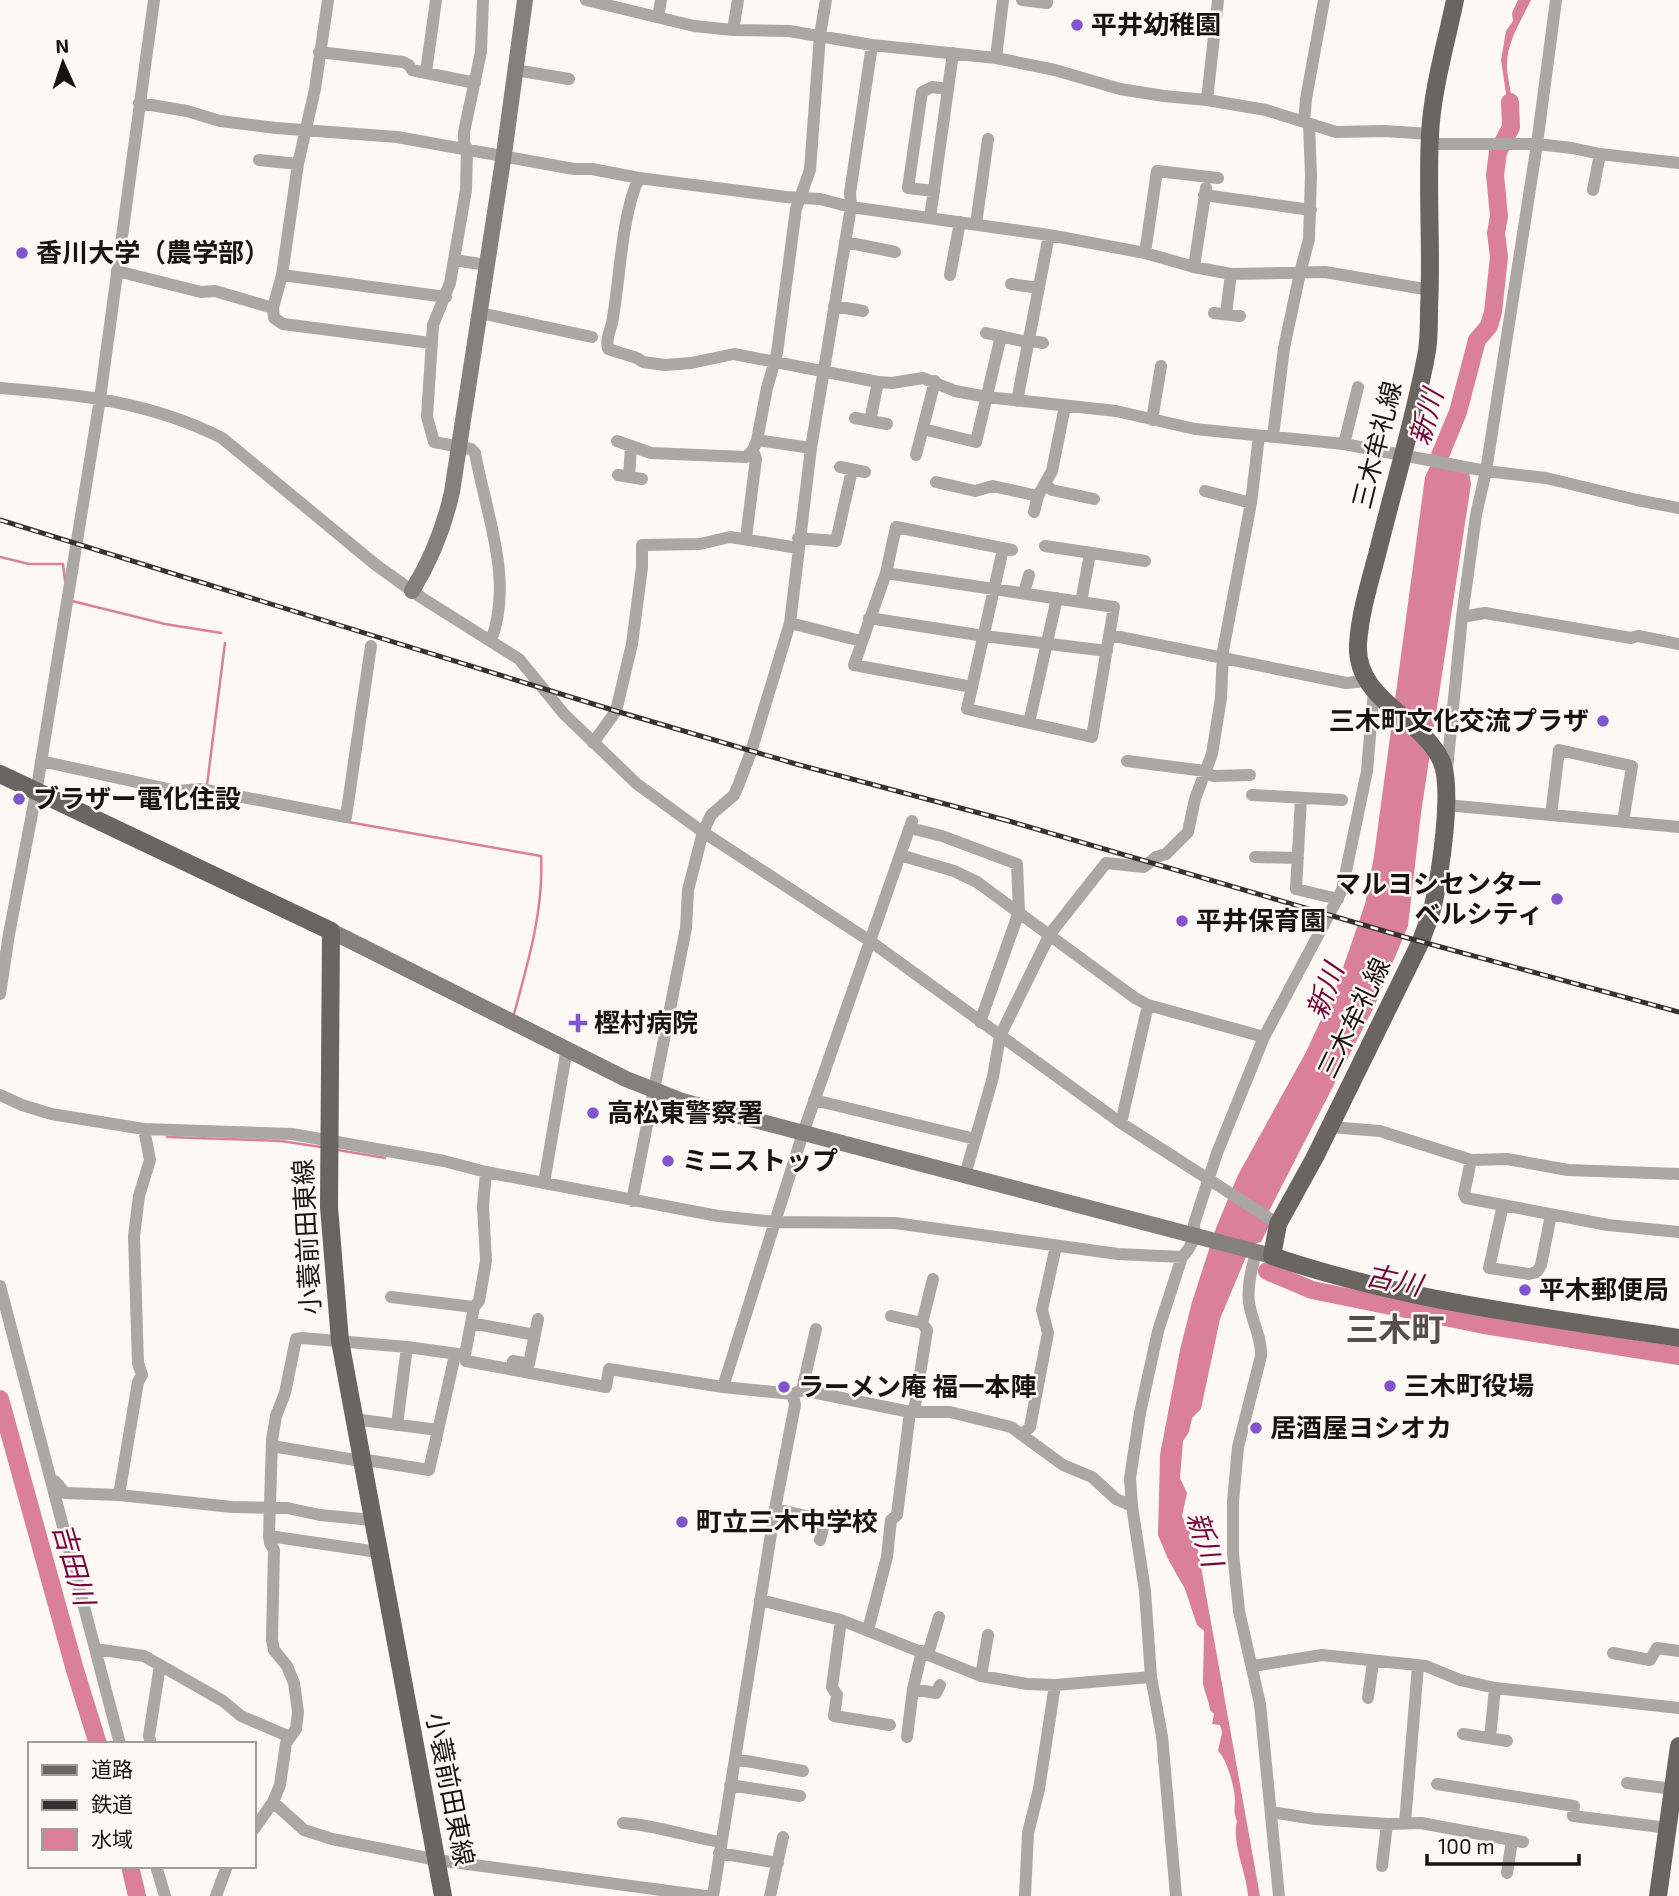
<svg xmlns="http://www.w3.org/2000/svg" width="1679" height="1896" viewBox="0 0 1679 1896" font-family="'Exo 2','Noto Sans JP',sans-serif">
  <rect width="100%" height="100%" fill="#fef8f5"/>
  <!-- water -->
  <path fill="#da809b" d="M1518 0H1531C1521 21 1506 43 1507 67 1508 87 1517 108 1511 127L1501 60 1506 31 1513 21 1512 13Z
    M1434 458 1468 465 1471 484 1421 813 1408 926 1374 1007 1269 1211 1273 1218 1261 1242 1251 1245 1220 1319 1201 1409 1192 1418 1189 1432 1183 1441 1180 1478 1187 1493 1182 1516 1198 1550 1260 1896H1248C1247 1874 1231 1842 1237 1821 1233 1812 1235 1809 1235 1799 1234 1786 1227 1759 1218 1751L1222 1732 1220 1725 1212 1724 1214 1714 1210 1710C1209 1700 1204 1692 1203 1683 1203 1665 1204 1648 1204 1631L1197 1625 1185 1589 1168 1559 1158 1535 1160 1455 1180 1350 1192 1302 1216 1228 1238 1175 1306 1052 1337 985 1365 904 1374 856 1425 477Z"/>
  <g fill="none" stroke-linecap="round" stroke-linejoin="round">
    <!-- stream -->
    <path stroke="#da809b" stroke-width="2.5" d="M0 557 29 564H63L65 581
      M72 601 165 624 221 633
      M207 785 225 643
      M348 822 541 856C544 909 528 963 514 1014
      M167 1137 281 1141 321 1147
      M338 1150 385 1158"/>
    <!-- river -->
    <path stroke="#da809b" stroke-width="18" d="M1443 479 1439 458 1458 412 1477 340 1489 326 1493 312 1499 257 1496 233 1499 216 1495 175 1498 152 1511 127 1510 102
      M1267 1271 1312 1290 1484 1325 1679 1356
      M0 1399 75 1670 98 1744
      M130 1866 137 1896"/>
    <!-- street -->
    <path stroke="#aba7a4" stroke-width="12" d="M328 0 315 89 298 164 282 275 273 308 274 318 283 324 431 343
      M586 0 694 26 733 30 789 31 872 45 996 58 1055 70 1120 89 1164 96 1207 100 1266 110 1336 132 1384 131 1430 134
      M1022 0 1047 3V0
      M658 17 661 0
      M733 30 738 0
      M319 52 403 62 409 65 412 70 475 83
      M996 58 1003 0
      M515 70 569 79
      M426 72 436 0
      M1207 100 1218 0
      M139 103 187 111 220 121 276 128 397 137 574 169H592L639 178 786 197 820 199 851 207 1049 235 1145 253 1194 267 1231 274 1325 272 1430 290
      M1304 122 1306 99 1324 0
      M1430 144H1537L1572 148 1600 154 1679 163
      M464 147V132L481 52 483 0
      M467 148 466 190 450 283 433 325 427 417 434 442 471 449 475 453C486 514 514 580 491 641
      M259 160 298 164
      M639 178C622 212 620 278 613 317 612 328 605 338 608 349L637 358 643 362 665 365 691 363 734 354 878 382 892 383 923 378 955 391 987 397 1116 411 1195 429 1344 444 1486 471 1546 478 1637 500 1679 508
      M1593 190 1600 154
      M934 191 908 188 922 92 932 87 948 89
      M1204 195 1311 210
      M930 218 953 53
      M976 224 988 139
      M845 242 895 252
      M1145 253 1157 171 1218 178
      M454 260 487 265
      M1194 267 1206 188
      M117 271 201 292 215 291 273 308
      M282 275 446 297
      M950 275 960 222
      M1011 284 1039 288
      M834 306 863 311
      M480 313 592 337
      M1214 313 1240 316
      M1226 314 1231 274
      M986 333 1027 342
      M1028 340 1043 343
      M0 388C78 394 151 402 222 438L376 565 422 598 519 659 564 714 637 784 703 832 870 941 1121 1123 1278 1224
      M1017 401 1049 235
      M855 418 887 424
      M1152 420 1161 366
      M870 421 878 382
      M923 429 976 442 1001 336
      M1273 436 1284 348 1300 273 1309 239 1311 175 1309 124
      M757 440 767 388 777 353 796 209 810 170 820 35 826 0
      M617 441 651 453 746 457 753 450 757 440 811 448
      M1344 444 1358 387
      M916 455 935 381
      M840 467 865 472
      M618 475 642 479
      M629 477 631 446
      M936 482 975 491 993 486 1038 496 1052 471 1065 406
      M1046 485 1052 490 1094 499
      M1205 491 1251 503
      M1034 512 1038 496
      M746 538 756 459 753 450
      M798 538 836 541 852 470
      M1045 546 1145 561
      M886 573 1114 607 1092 737 967 709 972 687 854 665Z
      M886 573 896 527 1012 550
      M1024 593 1029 575
      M1081 602 1090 554
      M1462 617 1485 613 1631 638 1638 636 1679 644
      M869 618 984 636 1107 651
      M790 623 861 641
      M1110 635 1346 683 1366 681
      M972 687 1003 549
      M1029 723 1057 598
      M593 743 616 711 632 644 642 567V545L700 544 730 537 798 548
      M41 761 177 791 201 789 346 817 371 646
      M1127 761 1205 771 1213 776 1250 775
      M1447 769 1462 617 1476 515 1486 471 1537 144 1556 0
      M1252 795 1342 800
      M1301 798 1296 889 1338 899
      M1446 805 1679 827
      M1551 815 1559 750 1632 766 1623 822
      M910 828 942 836 1017 864 1019 912 980 1022
      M900 855 954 871 977 882 1135 998 1148 1005 1264 1037
      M1255 857 1298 858
      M0 994 9 934 36 793 100 399 154 0
      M0 1095 22 1105 51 1114 144 1129 292 1134 444 1161 486 1172 718 1216 775 1222 895 1223 1118 1254 1182 1257C1192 1247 1195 1238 1194 1224L1217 1153 1264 1037 1342 890 1367 771 1374 689
      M814 1100 975 1139
      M1121 1123 1148 1005
      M1330 1127 1380 1131 1471 1160 1507 1159 1568 1170 1679 1174
      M1471 1160 1464 1194 1466 1198 1608 1225 1679 1232
      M965 1175 993 1077 1000 1036 1050 934 1106 863 1144 867 1156 857 1166 854 1188 832 1195 799 1212 754 1221 698 1223 651 1251 503 1259 436
      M544 1183 567 1048
      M632 1201 686 928 688 890 703 832 711 815 734 795 738 786 751 752 790 623 811 448 851 207 850 193 872 45
      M1503 1205 1489 1268 1529 1274 1537 1272 1541 1265 1551 1215
      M1256 1252C1252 1268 1247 1285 1249 1302 1251 1320 1262 1337 1261 1356L1238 1447 1233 1502V1553L1239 1611 1260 1704 1279 1896
      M0 1286 120 1744
      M391 1297 474 1307 465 1355
      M474 1307 479 1301 486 1261 483 1206 486 1172
      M891 1316 922 1323
      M471 1323 535 1335
      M513 1361 529 1364 538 1319
      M802 1390 816 1329
      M793 1394 802 1390 910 1412H950L1011 1427 1063 1465 1092 1477 1116 1499 1132 1506
      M914 1412 927 1330 922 1323 933 1279
      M353 1419 438 1430
      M397 1425 407 1347
      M1022 1435 1030 1427 1048 1333 1042 1310 1056 1246
      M272 1446 361 1461
      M361 1459 429 1470 455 1355
      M55 1481 65 1493 119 1495 232 1507 287 1508 320 1515 372 1520
      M119 1495 138 1382 142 1375 138 1363 134 1236 139 1196 150 1160 144 1129
      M775 1509 825 1520 820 1540
      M269 1536 378 1552
      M760 1600 841 1620 981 1676 1027 1684 1055 1685 1151 1677
      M841 1620 832 1687 837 1695 834 1716 890 1725
      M868 1630 887 1557 891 1520 897 1515 910 1412
      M95 1649 144 1656 223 1701 241 1716 290 1737
      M1613 1653 1650 1660 1657 1648 1679 1651
      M928 1654 939 1617
      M1253 1666 1322 1655 1426 1666 1460 1680 1495 1688 1679 1708
      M981 1676 988 1635
      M913 1689 936 1693 940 1685
      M1368 1698 1373 1662
      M1463 1734 1507 1741
      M907 1737 913 1689 922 1651
      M1490 1738 1495 1688
      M151 1744 149 1736 160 1665
      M735 1759 803 1771
      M1627 1783 1673 1789
      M1437 1784 1574 1806 1573 1816 1668 1828
      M730 1785 800 1796
      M273 1802 304 1830 332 1839 437 1860 706 1896
      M1271 1812 1315 1819 1387 1824 1421 1823 1523 1842
      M623 1823C657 1825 688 1837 721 1842
      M1405 1823 1418 1666
      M254 1829 273 1802 280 1785 286 1743 296 1729 298 1712 294 1683 287 1666 274 1650 272 1640 274 1550 270 1543 269 1536 272 1440 276 1416 285 1393 296 1339 302 1338 407 1347 465 1355 466 1361 606 1387 609 1369 723 1387
      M719 1853 778 1863
      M156 1866 165 1896
      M1382 1866 1387 1824
      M1507 1873 1512 1840
      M216 1896 227 1866
      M713 1896 775 1509 795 1405 793 1394 723 1387 803 1133 912 821
      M770 1896 783 1837
      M1025 1896 1028 1833 1039 1789 1055 1685
      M1176 1896 1162 1736 1151 1677 1145 1591 1132 1506 1130 1478 1140 1413 1158 1331 1182 1257"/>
    <!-- secondary -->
    <path stroke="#85807c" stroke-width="16" d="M412 591C431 560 444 528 452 492L504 154 525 0
      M331 931 626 1079 682 1101 1272 1256"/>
    <!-- primary -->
    <path stroke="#6a655f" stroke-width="18" d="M1455 0C1446 44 1432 90 1430 135 1427 193 1432 251 1429 309 1429 323 1429 338 1427 351 1415 418 1394 485 1378 551 1370 581 1360 613 1358 644 1355 700 1420 716 1441 760 1454 787 1440 875 1433 906 1430 918 1425 929 1421 941L1315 1157 1278 1224 1272 1256C1404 1301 1542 1317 1679 1338
      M0 774 331 931 329 1207 340 1341 443 1896
      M1658 1896 1679 1746"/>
    <!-- rail casing -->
    <g stroke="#363231" stroke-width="5">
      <path id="rail" d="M0 520 616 711 796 764 1009 821
        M1002 819 1408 938 1679 1012"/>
    </g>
    <!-- rail -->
    <use href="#rail" stroke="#fef8f5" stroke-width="2.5" stroke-dasharray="8" stroke-linecap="butt"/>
  </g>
  <!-- markers -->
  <g fill="#8055ce" stroke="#fef8f5" stroke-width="2.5">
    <circle cx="1077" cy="25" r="7"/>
    <circle cx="22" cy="253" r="7"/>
    <circle cx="1603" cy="721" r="7"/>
    <circle cx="19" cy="799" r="7"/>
    <circle cx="1557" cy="899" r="7"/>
    <circle cx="1182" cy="921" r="7"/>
    <path d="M574.5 1012.5h7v7h7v7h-7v7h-7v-7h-7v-7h7z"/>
    <circle cx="593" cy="1113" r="7"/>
    <circle cx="668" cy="1161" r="7"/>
    <circle cx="1525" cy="1290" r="7"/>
    <circle cx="1390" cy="1386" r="7"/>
    <circle cx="784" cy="1387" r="7"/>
    <circle cx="1256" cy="1428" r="7"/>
    <circle cx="682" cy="1522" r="7"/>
  </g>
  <g text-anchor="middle" stroke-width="5" stroke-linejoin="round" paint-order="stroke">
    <!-- poi labels -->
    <g font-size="26" font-weight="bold" fill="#171312" stroke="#fef8f5" text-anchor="start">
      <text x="1091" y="34">平井幼稚園</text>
      <text x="36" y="262">香川大学（農学部）</text>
      <text x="1589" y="730" text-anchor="end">三木町文化交流プラザ</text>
      <text x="33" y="808">ブラザー電化住設</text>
      <text x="1543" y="893" text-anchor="end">マルヨシセンター<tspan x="1543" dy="30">ベルシティ</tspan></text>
      <text x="1196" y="930">平井保育園</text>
      <text x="594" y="1032">樫村病院</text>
      <text x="607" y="1122">高松東警察署</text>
      <text x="682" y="1170">ミニストップ</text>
      <text x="1539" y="1299">平木郵便局</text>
      <text x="1404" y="1395">三木町役場</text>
      <text x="798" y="1396">ラーメン庵 福一本陣</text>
      <text x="1270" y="1437">居酒屋ヨシオカ</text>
      <text x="696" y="1531">町立三木中学校</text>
    </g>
    <!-- street labels -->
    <g font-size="26" fill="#171312" stroke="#fef8f5">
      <text transform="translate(1377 445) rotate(-76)" y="9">三木牟礼線</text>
      <text transform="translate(1354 1018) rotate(-64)" y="9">三木牟礼線</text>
      <text transform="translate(307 1237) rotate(-93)" y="9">小蓑前田東線</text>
      <text transform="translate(450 1789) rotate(79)" y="9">小蓑前田東線</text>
    </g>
    <!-- water labels -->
    <g font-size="28" font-style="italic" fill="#76053b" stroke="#fef8f5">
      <text transform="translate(1426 417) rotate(-74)" y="10">新川</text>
      <text transform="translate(1325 991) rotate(-70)" y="10">新川</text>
      <text transform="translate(1394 1280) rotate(12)" y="10">古川</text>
      <text transform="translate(1205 1539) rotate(72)" y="10">新川</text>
      <text transform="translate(74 1564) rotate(74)" y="10">吉田川</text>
    </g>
    <!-- district labels -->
    <g font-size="33" font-weight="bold" fill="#564e4a" stroke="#fef8f5">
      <text x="1395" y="1341">三木町</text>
    </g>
  </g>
  <!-- legend -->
  <rect x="28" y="1742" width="228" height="126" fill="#fef8f5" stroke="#a29c9a" stroke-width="2"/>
  <rect x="42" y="1765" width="35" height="10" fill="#6a655f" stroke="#a29c9a" stroke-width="2"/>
  <text x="91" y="1777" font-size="21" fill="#171312">道路</text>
  <rect x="42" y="1800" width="35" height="10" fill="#363231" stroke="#a29c9a" stroke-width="2"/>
  <text x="91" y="1812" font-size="21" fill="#171312">鉄道</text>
  <rect x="42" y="1829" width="35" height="21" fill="#da809b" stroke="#a29c9a" stroke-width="2"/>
  <text x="91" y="1847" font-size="21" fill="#171312">水域</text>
  <!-- north arrow -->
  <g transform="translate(63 63) rotate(357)" stroke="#fef8f5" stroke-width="5" paint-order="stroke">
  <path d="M0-5L12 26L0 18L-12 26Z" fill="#171312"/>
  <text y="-10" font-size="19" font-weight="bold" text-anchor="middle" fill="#171312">N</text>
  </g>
  <!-- scale -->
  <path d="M1427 1854v10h152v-10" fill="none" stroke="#171312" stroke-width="3.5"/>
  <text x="1438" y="1854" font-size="21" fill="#171312" stroke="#fef8f5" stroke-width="5" paint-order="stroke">100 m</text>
</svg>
